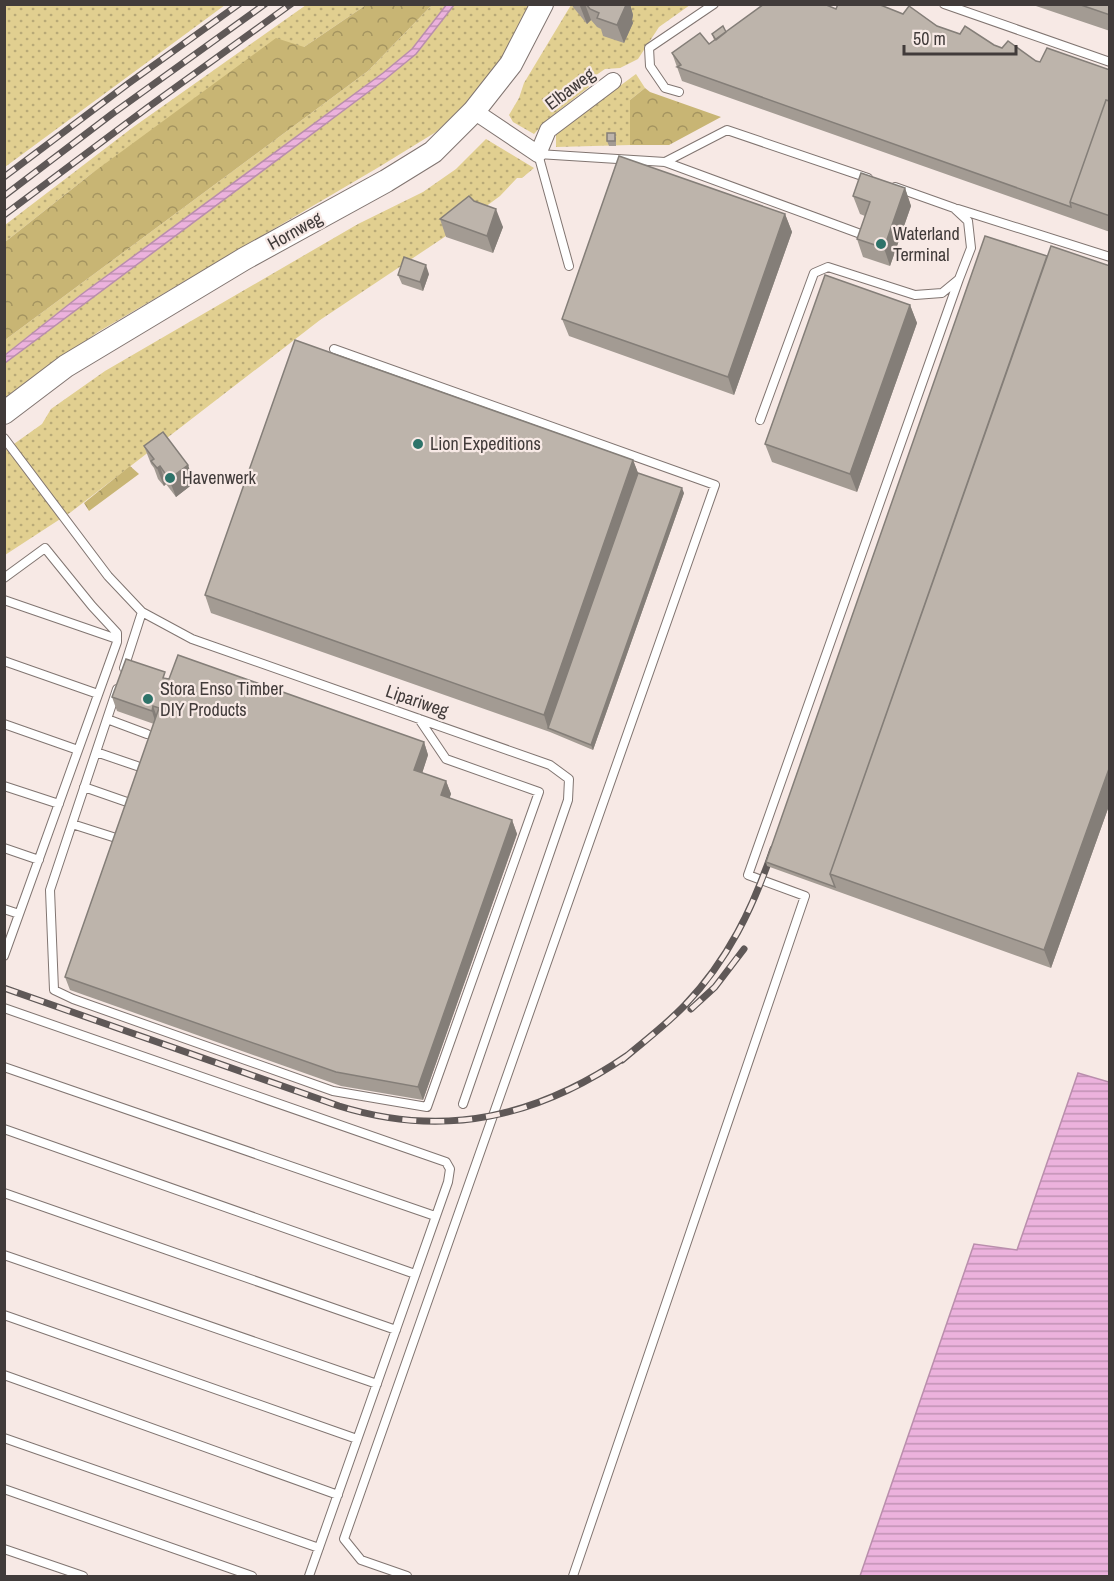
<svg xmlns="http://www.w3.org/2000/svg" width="1114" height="1581" viewBox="0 0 1114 1581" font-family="'Archivo Narrow',sans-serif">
  <defs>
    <pattern id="green-dots" width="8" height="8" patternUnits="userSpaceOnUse" patternTransform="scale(1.5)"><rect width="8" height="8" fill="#e1cf90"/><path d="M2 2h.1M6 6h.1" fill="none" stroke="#b8a977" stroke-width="1.8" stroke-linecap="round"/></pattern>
    <pattern id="forest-crowns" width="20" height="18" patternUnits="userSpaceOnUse" patternTransform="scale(1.5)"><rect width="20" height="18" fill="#c8b574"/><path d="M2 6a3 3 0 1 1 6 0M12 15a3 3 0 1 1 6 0" fill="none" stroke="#a49460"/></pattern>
    <pattern id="water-rules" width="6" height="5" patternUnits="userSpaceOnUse" patternTransform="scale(1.5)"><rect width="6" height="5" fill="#ecb2dd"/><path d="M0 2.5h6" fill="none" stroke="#c192b4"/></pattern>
  </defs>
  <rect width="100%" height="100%" fill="#f7e9e5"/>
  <!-- green -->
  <path fill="url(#green-dots)" d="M5 4H225V5L5 167Z
    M306 5H366L304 47 91 174 5 242V225L132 128Z
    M432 5H447L412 49 383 73 82 294 5 355V340L368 71Z
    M454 5H531L515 39 490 75 462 108 436 132 379 167 98 332 5 398 4 363 383 81 416 54Z
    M571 5H690L659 27 638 59 620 68 605 69 586 82 589 87 548 119 534 134 513 122 509 115 519 98 524 83Z
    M636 74 645 88 630 100V145L556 147V133Z
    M486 139 534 168 522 178H517L500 196 443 238 320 320 71 512 5 555 4 451 42 424 51 409 105 371 358 224 423 192 456 169Z"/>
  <!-- forest -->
  <path fill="url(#forest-crowns)" d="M366 5H432L368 71 5 340V242L91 174 276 38 304 47Z
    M645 88 650 92 721 117 669 145H630V100Z
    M130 466 139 474 89 511 84 503Z"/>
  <!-- water -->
  <path fill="url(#water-rules)" stroke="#b98eac" stroke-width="1.5" d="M447 4 454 5 416 54 383 81 5 363V355L82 294 383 73 412 49Z
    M1078 1073 1109 1082V1576H860L974 1244 1017 1250Z"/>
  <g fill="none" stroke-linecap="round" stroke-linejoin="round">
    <!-- lane casing -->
    <g stroke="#817571" stroke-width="10">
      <path id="lane" d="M944 4 1110 62
        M679 92 665 88 650 66 649 48 714 4
        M665 162 727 130 868 178
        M958 209 1110 257
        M569 266 538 154 665 162 858 233
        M334 349 715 485 344 1539 361 1560 407 1576
        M760 420 814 273 828 267 915 295 942 293 959 279 971 248 968 221 954 208 895 187
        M4 438 108 576 142 612 192 639 550 765 569 779 568 800 463 1104
        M4 578 45 548 92 606 117 633V642L4 956
        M4 600 117 639
        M4 661 98 694
        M124 668 142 612
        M117 689 50 890 54 990 73 999 333 1091 427 1107 539 792 446 759 419 719
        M107 719 147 734
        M4 724 78 750
        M96 752 137 766
        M4 786 59 804
        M84 787 127 802
        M72 824 116 838
        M4 848 39 860
        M4 909 19 914
        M4 1008 446 1162 450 1169 448 1182 309 1576
        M4 1067 435 1216
        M4 1129 415 1274
        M4 1193 396 1330
        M4 1255 377 1384
        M4 1315 357 1439
        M4 1375 338 1495
        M4 1438 319 1548
        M4 1489 252 1576
        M4 1549 83 1576
        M573 1576 805 896 748 875 959 279"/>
    </g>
    <!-- street casing -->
    <g stroke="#817571" stroke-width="18">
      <path id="street" d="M474 111 538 154 548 130 613 81"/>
    </g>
    <!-- secondary casing -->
    <g stroke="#817571" stroke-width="24">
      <path id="secondary" d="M4 413 66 366 244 259 386 181 433 152 474 111 511 64 542 4"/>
    </g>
    <!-- lane -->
    <use href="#lane" stroke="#fff" stroke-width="8"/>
    <!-- street -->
    <use href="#street" stroke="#fff" stroke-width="16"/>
    <!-- secondary -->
    <use href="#secondary" stroke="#fff" stroke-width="22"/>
    <!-- rail casing -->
    <g stroke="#5f5857" stroke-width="7">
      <path id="rail" d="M4 177 129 83 239 4
        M4 196 112 114 265 4
        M4 215 147 108 291 4
        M4 988 339 1106C445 1139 538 1117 628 1055
        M691 1009 715 987 744 949
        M622 1060C643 1042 666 1025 685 1005 728 960 753 908 773 849"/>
    </g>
    <!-- rail -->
    <use href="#rail" stroke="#f7e9e5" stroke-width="4.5" stroke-dasharray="14" stroke-linecap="butt"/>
  </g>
  <!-- wall -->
  <path fill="#a39b93" d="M572 4H630L633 15 632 20 633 23 624 43 603 36 601 29 597 27 591 20 587 24 573 7Z
    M1030 4H1110V31Z
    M836 9 937 26 1040 62 1110 70V232L682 81 672 53 709 44 714 40 712 34Z
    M616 137V146H609L607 141Z
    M905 188 911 206 890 266 863 257 857 239 865 216 860 214 853 196Z
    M474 201 503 227 493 253 446 237 440 219Z
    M785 214 792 232 734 395 569 336 562 319Z
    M1047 256 1110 266V803L1051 968 767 866 766 862Z
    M429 274 423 291 402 284 398 275Z
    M910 305 917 323 857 492 772 462 765 444Z
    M144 446 188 465 194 483 176 497 166 484 164 486 158 479 154 468 151 464Z
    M633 460 638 473 684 493 593 750 550 732 211 613 205 595Z
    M168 679 424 742 428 755 422 773 446 781 451 794 449 798 512 820 517 834 423 1100 341 1086 70 990 65 977 154 724 117 711 112 697Z"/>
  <!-- shaded-wall -->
  <path fill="#847e78" d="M582 4H585L591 20 587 24 580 6Z
    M624 4H630L633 15 632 20 633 23 624 43 617 25Z
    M905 188 911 206 890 266 884 248Z
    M496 209 503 227 493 253 487 236Z
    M785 214 792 232 734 395 728 377Z
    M426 265 429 274 423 291 420 282Z
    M910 305 917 323 857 492 850 474Z
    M633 460 640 478 548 728 544 715Z
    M188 465 194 483 176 497 169 479Z
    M160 466 166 484 164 486 157 468Z
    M682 488 684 493 593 750 591 745Z
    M153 706 158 720 156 724 152 711Z
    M424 742 428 755 419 783 414 770Z
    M1110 766V803L1051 968 1044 950Z
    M446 781 451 794 446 809 441 795Z
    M512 820 517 834 423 1100 418 1087Z"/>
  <!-- building -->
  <path fill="#bdb4ab" stroke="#847e78" stroke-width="1.5" d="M586 4H625L626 5 617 25 597 18 599 13 590 9Z
    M764 4H824L836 9 838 4H878L903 14 909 6 937 26 960 34 965 26 994 45 1002 48 1008 41 1036 61 1040 62 1047 48 1110 70V99L1109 101 1106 100 1070 202 1071 207 677 67 681 65 672 53 700 33 709 44Z
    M1078 4H1110V15Z
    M723 26 726 32 716 40 712 34Z
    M1106 100 1110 101V216L1070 202Z
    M607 133H615V141H607Z
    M619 156 785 214 728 377 562 319Z
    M861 173 905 188 884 248 857 239 870 202 853 196Z
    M469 196 474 201 496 209 487 236 440 219Z
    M985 236 1047 256 830 874 835 887 766 862Z
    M1051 246 1110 266V766L1044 950 830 874Z
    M404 257 426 265 420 282 398 275Z
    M825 275 910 305 850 474 765 444Z
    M295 340 633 460 544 715 205 595Z
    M163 432 188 465 169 479 160 466 157 468 151 461 154 459 144 446Z
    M638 473 682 488 591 745 548 728Z
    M178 655 424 742 414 770 446 781 441 795 512 820 418 1087 336 1072 65 977 159 708 153 706 152 711 112 697 126 659 165 672 163 678 169 679Z"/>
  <!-- markers -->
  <g fill="#2e7369" stroke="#f7e9e5" stroke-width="2">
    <circle cx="881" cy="244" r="6"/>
    <circle cx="418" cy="444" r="6"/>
    <circle cx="170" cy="478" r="6"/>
    <circle cx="148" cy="699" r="6"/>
  </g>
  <g text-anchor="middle" stroke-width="4.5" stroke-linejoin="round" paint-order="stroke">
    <!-- street labels -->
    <g font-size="18" fill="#413b3a" stroke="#f7e9e5">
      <text transform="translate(570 89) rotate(-37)" y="6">Elbaweg</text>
      <text transform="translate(295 231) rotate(-29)" y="6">Hornweg</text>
      <text transform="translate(417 701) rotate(19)" y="6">Lipariweg</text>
    </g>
    <!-- poi labels -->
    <g font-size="18" fill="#413b3a" stroke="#f7e9e5" text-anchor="start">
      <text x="893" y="240">Waterland<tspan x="893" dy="21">Terminal</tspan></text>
      <text x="430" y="450">Lion Expeditions</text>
      <text x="182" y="484">Havenwerk</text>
      <text x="160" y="695">Stora Enso Timber<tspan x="160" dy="21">DIY Products</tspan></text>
    </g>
  </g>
  <!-- border -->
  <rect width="1114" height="1581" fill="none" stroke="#413b3a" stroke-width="12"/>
  <!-- scale -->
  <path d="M904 45v9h112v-9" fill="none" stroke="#413b3a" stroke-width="3"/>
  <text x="913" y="45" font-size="18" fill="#413b3a" stroke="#f7e9e5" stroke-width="4.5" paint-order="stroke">50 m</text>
</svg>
